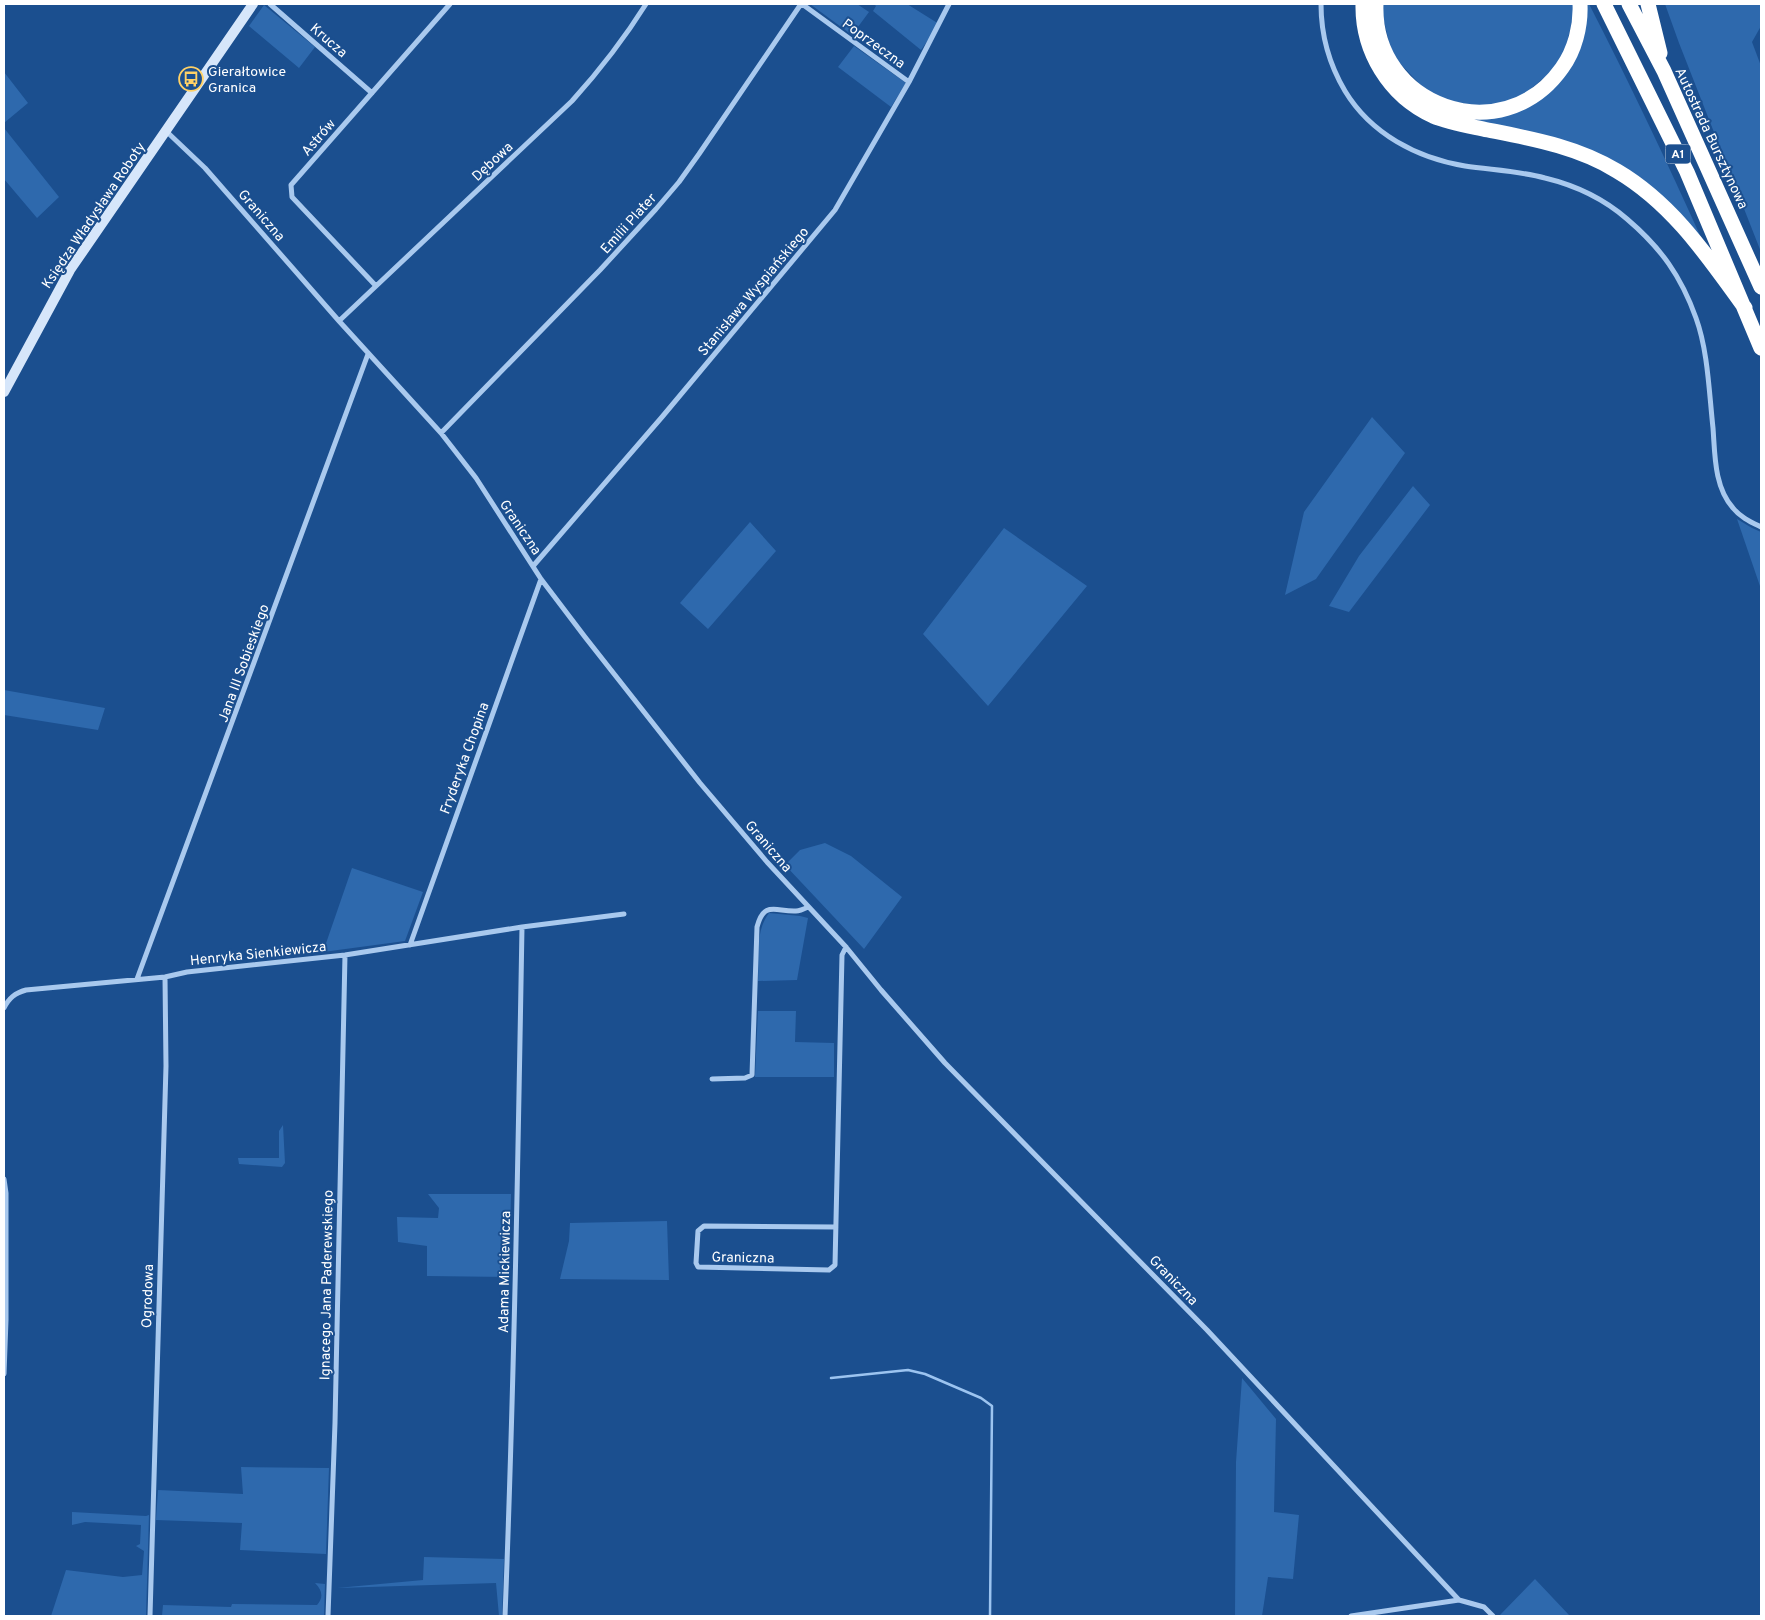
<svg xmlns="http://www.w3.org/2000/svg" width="1765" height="1620" viewBox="0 0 1765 1620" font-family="Overpass,sans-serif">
  <rect width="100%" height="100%" fill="#1b4f8f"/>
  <!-- green -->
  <path fill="#2e69ad" d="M810 4H857L869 12 852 35Z
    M874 4H907L939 24 921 50 873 11 876 6Z
    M1380 4H1573V17L1566 48 1552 71 1521 97 1483 108 1431 96 1392 55Z
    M1584 4H1589C1629 82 1667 162 1703 242L1639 179 1461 120 1418 103 1387 68 1476 118 1501 116 1551 89Z
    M1665 4H1761V26L1752 42 1761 66V252L1679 43Z
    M264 5 315 47 299 68 249 26Z
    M854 46 906 83 891 107 838 67Z
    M4 72 28 103 4 123Z
    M4 128 59 197 37 218 4 179Z
    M1372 417 1405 453 1316 579 1285 595 1304 512Z
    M1413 486 1430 505 1349 612 1329 606 1359 556Z
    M1737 519 1752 528 1761 532V589Z
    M750 522 776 551 708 629 680 603Z
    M1004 528 1087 586 988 706 923 634Z
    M4 690 105 708 98 730 4 715Z
    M825 843 851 856 902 897 864 949 785 865 800 850Z
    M352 868 423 892 405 941 323 952Z
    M769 913 800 916 808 918 797 980 758 981C759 959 755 931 769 913Z
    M758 1011H796L795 1042 834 1043V1077H755Z
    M283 1125 285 1163 282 1167 239 1164 238 1158H279V1131Z
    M428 1194H511L509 1277 427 1276V1246L398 1242 397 1217 438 1218 439 1208Z
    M667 1221 669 1280 560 1279 569 1241 570 1223Z
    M1242 1378 1276 1419 1274 1512 1299 1515 1293 1579 1268 1577 1262 1616H1235L1236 1462Z
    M241 1467 329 1468 326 1554 240 1550 242 1523 156 1520 158 1490 243 1494Z
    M72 1512 146 1516 149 1515 146 1616H51L66 1570 123 1577 142 1575 144 1551 136 1546 140 1544 141 1525 85 1522 72 1525Z
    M424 1557 504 1559 502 1616H499L496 1583 337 1588 423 1580Z
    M1535 1579 1569 1615 1567 1616H1501L1500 1615Z
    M315 1583 325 1584 324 1616H162L163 1605 231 1607 232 1604 317 1605C324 1597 322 1590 315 1583Z"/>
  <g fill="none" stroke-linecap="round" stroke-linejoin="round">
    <!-- stream -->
    <path stroke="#9cc4f0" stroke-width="2.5" d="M831 1378 908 1370 925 1374 981 1398 992 1406 990 1616"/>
    <!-- street -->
    <path stroke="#a9c9ee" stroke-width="5" d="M270 4 372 93
      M802 4 909 82
      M1321 4C1321 35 1329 64 1345 91 1371 134 1417 158 1465 166 1492 170 1519 171 1545 178 1574 185 1604 199 1627 219 1661 248 1681 276 1696 318 1708 351 1709 392 1713 428 1715 454 1714 487 1733 508 1740 517 1751 522 1761 527
      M166 131 205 168 339 321 441 433 476 478 541 579 585 637 700 783 767 862 846 947 881 990 945 1063 1207 1330 1459 1600 1484 1607 1493 1616
      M376 286 292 197 291 185 450 4
      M339 321 572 101C600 70 624 39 646 4
      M441 433 600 270 656 209 679 182 699 154 801 4
      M534 565 662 417 835 210 909 82 949 4
      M410 945 541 579
      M137 979 368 354
      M4 1008C9 998 15 993 26 990L165 977 187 972 345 955 522 927 624 914
      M712 1079 745 1078 752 1075 757 927C764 900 776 912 796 911 800 911 804 909 808 907
      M4 1179 6 1193V1320L4 1374
      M836 1227 704 1226 698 1231 696 1263 698 1267 829 1270 835 1265 842 955 846 947
      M150 1616 166 1066 165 977
      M328 1616 335 1423 345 955
      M505 1616C514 1387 518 1157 522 927
      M1351 1616 1459 1600"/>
    <!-- secondary -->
    <path stroke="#d6e6fa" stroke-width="10" d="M4 392 70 270 253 4"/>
    <!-- highway -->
    <path stroke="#fff" stroke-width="15" d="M1363 4C1362 51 1389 96 1433 116 1450 123 1470 126 1488 130 1533 139 1578 147 1617 171 1673 204 1708 257 1745 308
      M1376 4C1372 106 1502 153 1562 68 1575 50 1581 26 1580 4
      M1604 4 1687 172 1761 348
      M1629 4 1664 71 1761 287
      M1648 4 1660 53"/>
  </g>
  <!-- icons -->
  <defs>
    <g id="bus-ring" transform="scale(1.25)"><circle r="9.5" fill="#1b4f8f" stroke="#ffd166" stroke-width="1.5"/><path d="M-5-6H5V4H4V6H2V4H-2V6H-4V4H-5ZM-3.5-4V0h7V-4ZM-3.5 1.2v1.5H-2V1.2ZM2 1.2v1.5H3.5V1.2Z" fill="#ffd166"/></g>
  </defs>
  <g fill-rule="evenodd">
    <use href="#bus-ring" x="191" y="79"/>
  </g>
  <g text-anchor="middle" stroke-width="4" stroke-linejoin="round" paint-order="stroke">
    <!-- shield labels -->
    <rect fill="#1b4f8f" stroke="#bbcadd" stroke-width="1" x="1665.5" y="144.5" width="25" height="19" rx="4"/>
    <g font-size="12" font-weight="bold" fill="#fff">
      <text x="1678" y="158">A1</text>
    </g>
    <!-- street labels -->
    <g font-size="14" fill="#fff" stroke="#1b4f8f">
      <text transform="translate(329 40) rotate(41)" y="5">Krucza</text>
      <text transform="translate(874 43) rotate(36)" y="5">Poprzeczna</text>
      <text transform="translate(318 137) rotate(-49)" y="5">Astrów</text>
      <text transform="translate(1712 138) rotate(65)" y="5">Autostrada Bursztynowa</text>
      <text transform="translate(492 161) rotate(-43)" y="5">Dębowa</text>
      <text transform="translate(93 215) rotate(-56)" y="5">Księdza Władysława Roboty</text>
      <text transform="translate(262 215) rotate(49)" y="5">Graniczna</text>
      <text transform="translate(628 223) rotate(-48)" y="5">Emilii Plater</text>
      <text transform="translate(753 291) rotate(-50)" y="5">Stanisława Wyspiańskiego</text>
      <text transform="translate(521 527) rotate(56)" y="5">Graniczna</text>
      <text transform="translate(243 663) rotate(-70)" y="5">Jana III Sobieskiego</text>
      <text transform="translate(464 758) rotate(-70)" y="5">Fryderyka Chopina</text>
      <text transform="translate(769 846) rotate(49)" y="5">Graniczna</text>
      <text transform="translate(258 953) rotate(-6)" y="5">Henryka Sienkiewicza</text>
      <text transform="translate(743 1257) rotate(1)" y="5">Graniczna</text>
      <text transform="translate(504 1272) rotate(-89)" y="5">Adama Mickiewicza</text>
      <text transform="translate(1174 1280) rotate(46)" y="5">Graniczna</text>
      <text transform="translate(326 1285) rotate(-89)" y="5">Ignacego Jana Paderewskiego</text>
      <text transform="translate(147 1296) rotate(-88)" y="5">Ogrodowa</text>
    </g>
    <!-- poi labels -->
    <g font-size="14" fill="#fff" stroke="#1b4f8f" text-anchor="start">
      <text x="208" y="76">Gierałtowice<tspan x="208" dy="16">Granica</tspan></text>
    </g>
  </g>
  <!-- border -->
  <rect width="1765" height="1620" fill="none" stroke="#ffffff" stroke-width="10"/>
</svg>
